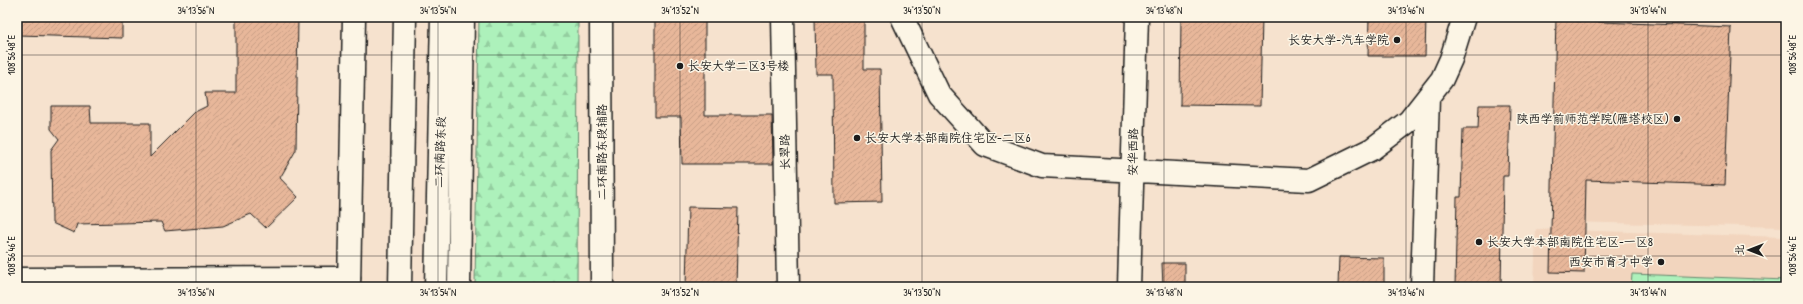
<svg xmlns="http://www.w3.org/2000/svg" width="1803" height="304" viewBox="0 0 1803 304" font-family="'Patrick Hand','LXGW WenKai TC',sans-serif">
  <defs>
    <pattern id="forest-firs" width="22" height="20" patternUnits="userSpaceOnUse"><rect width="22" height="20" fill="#adf1bb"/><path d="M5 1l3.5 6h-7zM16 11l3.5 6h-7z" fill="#94cea0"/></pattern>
    <pattern id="building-hatch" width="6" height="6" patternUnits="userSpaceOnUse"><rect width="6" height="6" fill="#e8b79a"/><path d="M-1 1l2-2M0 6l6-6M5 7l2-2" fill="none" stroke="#c69d84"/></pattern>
  </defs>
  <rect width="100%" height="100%" fill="#f6e2ce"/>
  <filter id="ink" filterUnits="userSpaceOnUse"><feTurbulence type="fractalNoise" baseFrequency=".025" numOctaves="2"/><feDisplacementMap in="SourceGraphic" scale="8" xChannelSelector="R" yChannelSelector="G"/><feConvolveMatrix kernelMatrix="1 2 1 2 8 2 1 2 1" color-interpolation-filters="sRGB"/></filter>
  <g filter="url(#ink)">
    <!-- built -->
    <path fill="#f2d5be" d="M1572 17H1786V227L1565 222Z
      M1536 229 1786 237V287H1534Z"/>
    <!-- grass -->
    <path fill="#adf1bb" stroke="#64866c" d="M1632 274 1786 280V287H1631Z"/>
    <!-- forest -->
    <path fill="url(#forest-firs)" stroke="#64866c" d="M479 17H578L577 287H475Z"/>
    <!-- building -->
    <path fill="url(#building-hatch)" stroke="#1c1c1c" d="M19 17H122V38L18 35Z
      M236 17H298L296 150 280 178 298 197 266 228 251 214 223 226 165 231 161 222 77 224 74 233 52 223 51 150 59 139 51 129V106H90L91 123H150V157L195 112 207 106 205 93H236Z
      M655 17H705V115H772L773 164H682L681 117H655Z
      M815 17H864V69H880L882 202 834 203 833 74H816Z
      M1181 17H1262L1260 106 1180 105Z
      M1369 17H1426L1425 56H1368Z
      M1556 17H1576V21L1731 27 1725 185 1586 180 1584 273 1550 272Z
      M1479 105H1510L1508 176H1503L1501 287H1455L1457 197H1461L1463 129H1478Z
      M688 207 738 208 736 287H686Z
      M1339 257 1384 258V287H1338Z
      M1162 263H1185V287H1163Z"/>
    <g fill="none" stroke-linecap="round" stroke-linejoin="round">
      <!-- minor casing -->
      <g stroke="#1c1c1c" stroke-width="25">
        <path id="minor" d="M783 17 788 287
          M902 17 939 94 985 145 1042 166 1309 180 1372 149 1409 121 1442 79 1451 59 1464 17
          M17 279 349 278
          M1129 287 1137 17
          M1422 287 1428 97"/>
      </g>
      <!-- major casing -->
      <g stroke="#1c1c1c" stroke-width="25">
        <path id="major" d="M601 17 602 287
          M349 287 354 17"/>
      </g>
      <!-- highway casing -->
      <g stroke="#1c1c1c" stroke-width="25">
        <path id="highway" d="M400 287 405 17
          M436 287 442 17
          M459 287 463 17"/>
      </g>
      <!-- minor -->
      <use href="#minor" stroke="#fcf5e5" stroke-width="22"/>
      <!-- major -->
      <use href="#major" stroke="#fcf5e5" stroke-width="22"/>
      <!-- highway -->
      <use href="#highway" stroke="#fcf5e5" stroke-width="22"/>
    </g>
  </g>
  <!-- ticks -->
  <path fill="none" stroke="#1c1c1c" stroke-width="1" stroke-opacity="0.45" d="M196 17V287M438 17V287M680 17V287M922 17V287M1164 17V287M1406 17V287M1648 17V287M17 55H1786M17 256H1786"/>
  <!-- markers -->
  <g fill="#1c1c1c" stroke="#fcf5e5" stroke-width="1.5">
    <circle cx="1397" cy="40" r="4"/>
    <circle cx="680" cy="66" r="4"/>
    <circle cx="1677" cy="119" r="4"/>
    <circle cx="857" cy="138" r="4"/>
    <circle cx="1479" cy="242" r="4"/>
    <circle cx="1661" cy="262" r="4"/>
  </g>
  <g text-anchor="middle" stroke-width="3" stroke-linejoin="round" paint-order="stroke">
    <!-- poi labels -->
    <g font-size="12" fill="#1c1c1c" stroke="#fcf5e5" text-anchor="end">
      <text x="1389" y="44">长安大学-汽车学院</text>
      <text x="688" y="70" text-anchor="start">长安大学二区3号楼</text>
      <text x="1669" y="123">陕西学前师范学院(雁塔校区)</text>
      <text x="865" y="142" text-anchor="start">长安大学本部南院住宅区-二区6</text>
      <text x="1487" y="246" text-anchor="start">长安大学本部南院住宅区-一区8</text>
      <text x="1653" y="266">西安市育才中学</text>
    </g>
    <!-- street labels -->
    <g font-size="12" fill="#1c1c1c" stroke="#fcf5e5">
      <text transform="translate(440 152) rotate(-88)" y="4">二环南路东段</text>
      <text transform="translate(602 152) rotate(-90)" y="4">二环南路东段辅路</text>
      <text transform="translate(785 152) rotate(-91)" y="4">长翠路</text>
      <text transform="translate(1133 152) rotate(-89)" y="4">安华西路</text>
    </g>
  </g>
  <!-- margin -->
  <rect width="1803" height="304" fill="none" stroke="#fcf5e5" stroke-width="44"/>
  <!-- north arrow -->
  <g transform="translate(1749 250) rotate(270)" stroke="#fcf5e5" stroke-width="3" paint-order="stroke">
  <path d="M0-3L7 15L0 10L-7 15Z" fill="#1c1c1c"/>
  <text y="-6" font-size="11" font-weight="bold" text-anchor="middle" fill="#1c1c1c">北</text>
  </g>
  <rect x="22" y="22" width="1759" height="260" fill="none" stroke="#1c1c1c" stroke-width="1.5"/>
  <g font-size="10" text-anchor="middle" fill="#1c1c1c">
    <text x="196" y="14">34°13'56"N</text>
    <text x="438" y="14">34°13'54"N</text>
    <text x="680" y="14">34°13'52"N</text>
    <text x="922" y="14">34°13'50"N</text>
    <text x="1164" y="14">34°13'48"N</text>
    <text x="1406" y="14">34°13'46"N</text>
    <text x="1648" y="14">34°13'44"N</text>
    <text transform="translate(1792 55) rotate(-90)" y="4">108°56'48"E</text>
    <text transform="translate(11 55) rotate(-90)" y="4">108°56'48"E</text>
    <text transform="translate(1792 256) rotate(-90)" y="4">108°56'46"E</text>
    <text transform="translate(11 256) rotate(-90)" y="4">108°56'46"E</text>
    <text x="196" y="296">34°13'56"N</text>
    <text x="438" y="296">34°13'54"N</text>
    <text x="680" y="296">34°13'52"N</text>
    <text x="922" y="296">34°13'50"N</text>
    <text x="1164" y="296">34°13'48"N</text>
    <text x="1406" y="296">34°13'46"N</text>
    <text x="1648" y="296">34°13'44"N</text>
  </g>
</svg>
